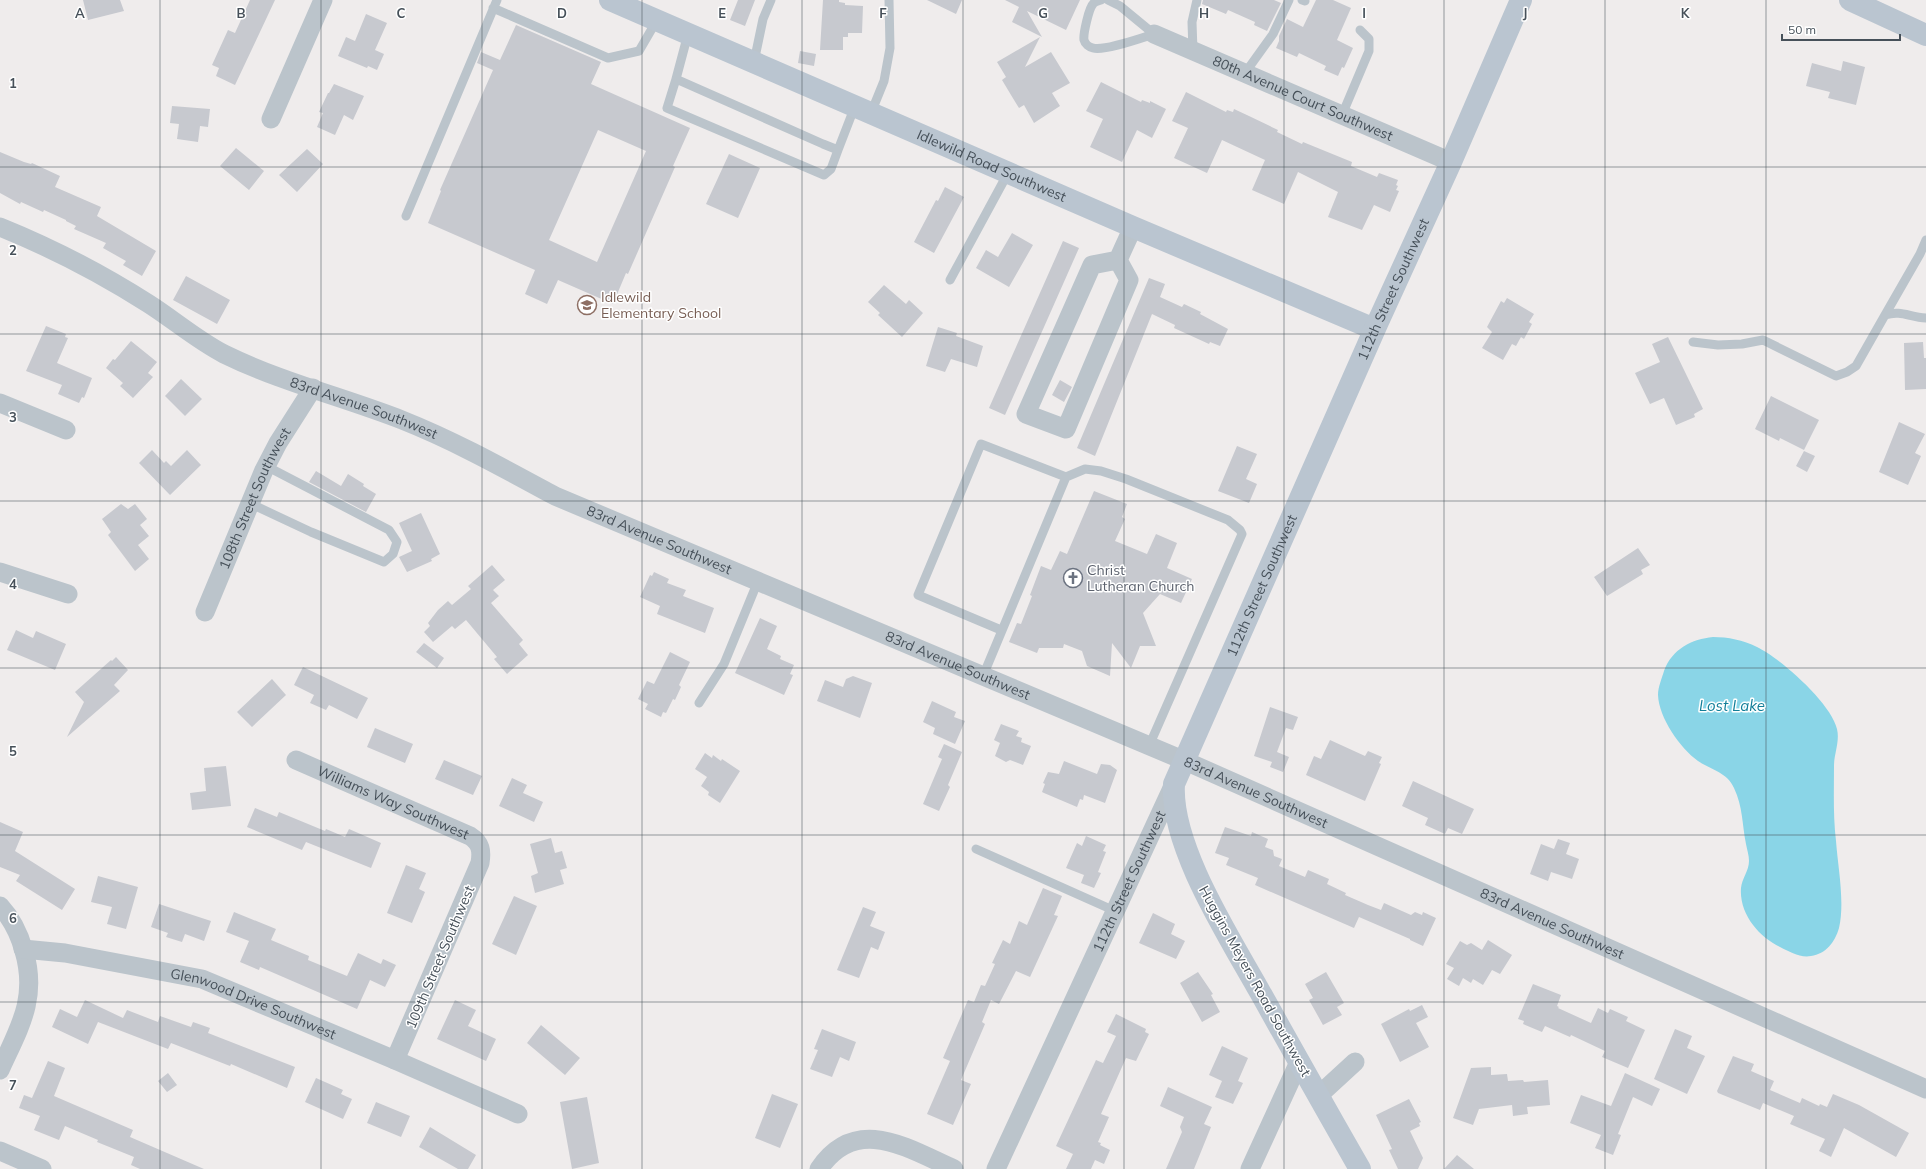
<svg xmlns="http://www.w3.org/2000/svg" width="1926" height="1169" viewBox="0 0 1926 1169" font-family="Mulish,sans-serif">
  <rect width="100%" height="100%" fill="#efecec"/>
  <!-- water -->
  <path fill="#8ad5e7" d="M1713 637C1728 637 1743 640 1757 647 1780 658 1831 703 1837 729 1840 741 1834 754 1834 766 1834 791 1833 816 1836 841 1838 868 1845 902 1839 928 1835 942 1826 954 1811 956 1800 958 1790 952 1780 947 1759 937 1739 914 1741 888 1742 878 1749 871 1749 861 1749 855 1747 850 1746 844 1742 824 1743 807 1734 788 1727 772 1711 770 1698 761 1680 748 1659 718 1658 695 1658 687 1662 678 1664 671 1672 649 1692 639 1713 637Z"/>
  <!-- building -->
  <path fill="#c7c9cf" fill-rule="evenodd" d="M83 0H120L124 11 88 20Z
    M250 0H275L235 85 216 76 219 68 212 65 228 30 235 33Z
    M738 0H755L745 26 730 20Z
    M823 0H839V2L845 3V5L863 6 862 33H848V37H843V50H820Z
    M927 0H962L956 14Z
    M1005 0H1080L1066 30 1027 11 1042 37 1012 22 1019 7Z
    M1203 0H1274L1281 3 1267 31 1254 25 1255 22 1228 10 1226 14 1202 4Z
    M1316 0H1333L1351 8 1337 40 1353 48 1344 68 1342 67 1338 76 1324 70 1326 66 1299 53 1297 57 1276 48 1279 41V36L1287 19 1303 27Z
    M366 14 387 23 375 50 384 54 377 70 368 66 367 68 338 56 346 37 355 41Z
    M516 25 601 62 591 84 690 128 673 166 675 167 628 274 626 273 613 304 558 280 547 304 525 294 535 270 428 223 441 191 440 190 493 70 477 63 481 52 500 60ZM598 130 646 151 597 262 549 240Z
    M1040 37 1025 67 1051 52 1070 83 1052 93 1060 106 1034 123 1024 105 1019 108 1011 95 1002 80 1006 77 997 62Z
    M800 51 816 54 814 66 798 63Z
    M1843 61 1865 67 1856 105 1828 98 1830 92 1806 86 1812 63 1841 71Z
    M1101 82 1141 102 1142 100 1150 103V101L1166 109 1152 138 1137 130 1122 162 1090 147 1103 119 1086 111Z
    M334 84 364 96 353 120 344 115 335 135 317 127 323 113 319 112 328 93H329Z
    M1186 92 1226 112 1227 110 1233 112 1234 109 1249 116 1278 130 1277 132 1302 144 1303 142 1352 162 1351 166 1377 177 1379 173 1398 180 1396 185 1398 186 1396 190 1399 191 1390 212 1374 205 1362 230 1328 217 1338 192 1298 172 1284 204 1252 190 1265 160 1222 140 1207 173 1174 158 1188 128 1172 121Z
    M172 106 210 109 208 127 200 126 198 142 177 139 179 124 170 123Z
    M236 148 264 171 249 190 220 166Z
    M307 149 323 164 297 192 279 175Z
    M0 152 24 162 31 164 32 163 60 176 55 187 101 207 97 216 156 251 142 276 123 265 126 261 103 248 106 243 74 229 76 226 66 221V220L44 210 43 212 21 202 20 204 0 193Z
    M729 154 760 168 738 218 706 204Z
    M945 187 964 197 934 253 914 242 936 200 938 201Z
    M1012 233 1033 245 1009 287 976 268 986 250 998 257Z
    M1063 241 1079 248 1005 415 989 408Z
    M186 276 230 300 217 324 173 300Z
    M1149 278 1165 284 1160 297 1182 307 1184 304 1201 312 1200 314 1228 329 1220 346 1210 342 1209 344 1174 328 1175 325 1152 314 1095 456 1077 448Z
    M884 285 906 304 909 300 923 313 902 337 878 315 880 313 868 302Z
    M1507 298 1534 314 1529 322 1532 324 1524 339 1521 337 1516 346 1512 344 1503 360 1482 348 1492 332 1487 327 1501 301 1504 303Z
    M46 326 66 334 65 337 68 338 57 363 92 378 84 398 82 397 79 403 58 394 62 385 26 371Z
    M938 327 957 333 956 336 983 346 977 367 951 359 945 372 926 366Z
    M1668 337 1703 409 1694 414 1695 417 1676 425 1664 398 1650 404 1635 373 1660 362 1652 344Z
    M131 341 157 362 148 373 153 377 133 398 120 386 123 383 106 368 113 359 115 360Z
    M1923 342 1924 358H1926V389L1905 390 1904 343Z
    M181 379 202 399 185 416 165 396Z
    M1060 380 1072 387 1064 402 1052 395Z
    M1771 396 1819 420 1804 450 1780 438 1779 441 1755 429Z
    M1899 422 1925 434 1915 453 1921 456 1908 485 1879 472Z
    M1237 446 1257 454 1246 479 1257 484 1249 503 1218 491Z
    M152 450 164 463 166 461 171 466 187 450 201 465 170 495 139 463Z
    M1804 451 1815 456 1807 472 1796 466Z
    M316 471 341 486 348 474 364 484 363 486 376 494 366 512 309 482Z
    M1094 491 1127 504 1122 517 1125 519 1115 541 1147 554 1156 534 1177 543 1167 568 1192 579 1181 603 1160 594 1143 613 1156 646H1140L1131 668 1112 643 1110 676 1087 666 1082 651 1064 644 1063 648H1039L1037 653 1009 642 1017 623 1021 624 1032 596 1030 595 1041 566 1051 570 1060 551 1067 554Z
    M121 504 128 509 135 504 147 519 140 525 149 536 138 545 149 559 135 571 108 535 111 532 102 519Z
    M421 513 440 554 431 559 432 561 407 572 399 557 412 551 399 523Z
    M1638 548 1650 565 1641 570 1643 574 1607 596 1594 577Z
    M492 565 505 580 493 590 499 596 491 603 523 640 519 644 528 655 507 674 494 659 497 657 466 620 455 629 452 626 433 642 424 632 430 626 428 623 438 610 448 601 452 605 471 589 468 586Z
    M654 572 669 579 667 583 686 590 683 596 714 608 705 633 657 614 660 606 640 597 650 575 652 576Z
    M760 618 777 626 767 649 781 656 780 659 794 665 790 674 793 675 784 695 735 673Z
    M16 630 33 638 36 631 66 644 55 670 7 650Z
    M424 643 444 658 437 668 416 652Z
    M670 652 690 662 679 685 681 687 675 700 673 699 666 713 663 712 661 717 645 709 648 704 638 699 647 681 654 684Z
    M116 657 128 670 114 685 120 691 67 737 84 702 75 692 111 660 112 661Z
    M303 667 368 698 357 719 329 705 326 710 310 703 314 695 294 685Z
    M853 676 872 683 860 718 817 701 825 680 843 687 846 679Z
    M272 679 286 695 252 727 237 712Z
    M932 701 956 712 954 717 965 721 955 744 933 734 935 728 923 722Z
    M1270 707 1298 717 1293 730 1286 728 1277 752 1289 757 1283 772 1270 767 1272 762 1254 756Z
    M1001 724 1019 731 1016 736 1022 738 1021 742 1031 746 1023 765 1010 760 1006 762 995 756 1000 743 994 740Z
    M375 728 413 744 405 763 367 747Z
    M1330 740 1365 756 1368 751 1382 757 1379 763 1381 764 1365 801 1306 775 1314 756 1321 759Z
    M944 744 962 752 948 785 950 787 939 811 923 804 942 759 938 757Z
    M705 753 712 758 713 755 721 761 722 759 740 771 720 803 708 795 709 792 701 786 707 777 695 769Z
    M444 760 482 776 473 795 435 779Z
    M1064 761 1097 774 1101 764 1110 765 1117 770 1105 803 1084 795 1083 800 1080 799 1077 807 1044 793 1042 792 1045 784 1043 783 1048 772 1059 774Z
    M226 766 231 806 192 810 190 793 206 791 204 768Z
    M512 778 527 785 523 793 543 802 534 822 499 806Z
    M1413 781 1474 809 1462 834 1448 828 1445 834 1425 825 1428 818 1402 806Z
    M255 808 277 817 279 812 325 831 326 829 345 837 349 829 381 843 371 868 306 842 302 850 247 827Z
    M0 822 23 832 15 851 75 889 62 910 16 881 20 875 0 867Z
    M1225 827 1251 836 1252 832 1268 839 1265 847 1273 850 1274 856 1282 859 1279 866 1305 877 1308 870 1329 879 1327 884 1346 893 1345 895 1368 905 1381 910 1384 903 1411 915 1415 912 1422 915 1423 912 1436 918 1423 946 1410 940V939L1359 917 1354 928 1255 885 1258 878 1226 865 1229 858 1215 853Z
    M1086 836 1106 845 1103 851 1106 852 1098 872 1101 873 1094 888 1081 883 1084 875 1066 868 1077 843 1082 846Z
    M551 838 555 853 562 851 567 868 560 870 564 884 535 893 531 876 538 873 530 844Z
    M1558 839 1570 843 1566 854 1579 859 1572 879 1551 872 1548 881 1530 874 1541 844 1554 849Z
    M406 865 426 873 419 889 425 892 412 923 387 913Z
    M98 876 138 887 126 929 107 924 112 907 91 902Z
    M1043 888 1062 896 1054 915 1058 916 1030 977 1016 971 999 1004 991 1000 982 1022 985 1024 961 1080 971 1084 953 1125 927 1114 950 1061 943 1058 968 1000 974 1002 981 985 985 986 995 964 992 963 1003 940 1010 944 1019 921 1027 925Z
    M514 896 537 906 516 955 492 944Z
    M159 904 211 921 204 941 185 934 182 942 166 937 168 933 151 927Z
    M863 907 876 912 870 926 885 932 878 950 871 947 859 978 837 970Z
    M234 912 276 929 271 940 309 956 308 960 347 976 358 953 381 964 383 959 396 965 385 987 370 980 357 1009 260 967 259 970 240 962 249 941 226 932Z
    M1153 913 1175 924 1171 934 1185 941 1176 959 1139 943Z
    M1488 940 1512 955 1500 974 1492 970 1483 985 1473 979 1471 983 1463 978 1459 986 1447 979 1454 968 1446 964 1460 941 1467 945 1471 943 1482 950Z
    M1198 972 1213 994 1211 995 1220 1012 1202 1022 1180 983Z
    M1326 972 1344 1003 1337 1007 1342 1015 1323 1025 1309 1000 1313 998 1305 984Z
    M1533 984 1561 995 1557 1006 1559 1007 1558 1008 1591 1023 1598 1008 1608 1013 1610 1009 1628 1017 1626 1021 1645 1030 1628 1068 1602 1057 1605 1051 1571 1035 1570 1037 1545 1026 1542 1032 1523 1024 1524 1021 1518 1019Z
    M85 1000 123 1018 127 1010 158 1022 160 1016 191 1027 193 1022 210 1028 208 1033 295 1067 287 1088 231 1064 230 1066 171 1043 168 1049 98 1022 88 1044 52 1027 60 1009 77 1017Z
    M455 1000 476 1010 468 1026 496 1039 486 1061 437 1039Z
    M1422 1005 1428 1017 1416 1023 1429 1047 1400 1062 1381 1024 1409 1009 1410 1011Z
    M1116 1014 1146 1029 1145 1032 1149 1034 1136 1061 1126 1058 1101 1114 1109 1117 1098 1142 1101 1143 1100 1145 1110 1150 1104 1164 1095 1160 1091 1169H1066L1073 1154 1056 1146 1096 1060 1103 1063 1116 1036 1107 1032Z
    M541 1025 580 1058 565 1075 527 1043Z
    M822 1029 856 1042 849 1061 840 1057 832 1077 810 1069 818 1050 814 1049Z
    M1675 1029 1692 1036 1687 1048 1705 1056 1687 1094 1654 1079Z
    M1222 1046 1248 1058 1238 1081 1243 1083 1233 1104 1215 1097 1222 1081 1209 1075Z
    M1733 1056 1754 1064 1751 1071 1774 1081 1770 1090 1800 1103 1802 1098 1819 1106 1820 1104 1827 1107 1833 1094 1859 1105 1909 1133 1896 1157 1844 1128 1831 1157 1819 1151 1825 1139 1790 1124 1794 1116 1763 1103 1760 1110 1718 1093 1717 1091Z
    M48 1061 65 1068 54 1096 133 1130 130 1137 204 1169H140L131 1165 134 1157 97 1142 98 1140 65 1126 59 1140 34 1130 40 1116 19 1108 24 1095 32 1098Z
    M1491 1067V1075L1507 1074 1508 1081 1523 1080 1524 1082 1548 1080 1550 1105 1527 1107 1528 1114 1513 1116 1512 1105 1479 1109 1473 1125 1453 1118 1471 1068Z
    M168 1073 177 1085 167 1092 158 1081Z
    M1625 1073 1660 1089 1652 1106 1633 1097 1618 1134 1621 1135 1613 1155 1595 1148 1601 1135 1570 1123 1581 1095 1611 1106Z
    M316 1078 343 1090 341 1094 352 1099 343 1119 305 1102Z
    M1168 1087 1212 1107 1204 1124 1211 1127 1194 1169H1166L1182 1132 1180 1127 1184 1117 1160 1106Z
    M772 1094 798 1104 780 1148 755 1138Z
    M587 1097 599 1163 572 1169 560 1102Z
    M1409 1099 1421 1122 1419 1123 1420 1126 1410 1131 1423 1158 1418 1169H1398L1389 1150 1392 1149 1376 1115Z
    M376 1102 410 1116 401 1137 367 1123Z
    M430 1127 476 1155 468 1169H458L419 1147Z
    M1457 1155 1474 1169H1444Z"/>
  <g fill="none" stroke-linecap="round" stroke-linejoin="round">
    <!-- lane -->
    <path stroke="#bbc4cb" stroke-width="9" d="M1101 0C1098 1 1095 1 1093 4 1089 8 1083 34 1084 40 1085 44 1089 47 1093 48 1105 51 1141 38 1154 34
      M1108 0 1120 6 1154 34
      M1302 0 1305 1
      M493 8 608 58 639 51 657 20
      M688 34 676 79 823 144 838 150 855 106
      M1193 51 1192 22 1197 0
      M754 62 763 19 771 0
      M1245 73 1273 34 1289 0
      M676 79 667 108 824 175 831 169 838 150
      M871 113 884 81 890 48 889 0
      M1342 115 1369 51V39L1360 30
      M406 216 497 0
      M950 280 1008 173
      M1885 315 1920 254 1926 240
      M1693 342 1718 345 1742 344 1763 340 1836 376 1847 372 1856 366 1885 315C1901 310 1909 317 1926 318
      M1066 477 1085 469 1101 471 1126 479 1228 520 1240 530 1242 534 1149 746
      M249 503 311 532 384 562 393 554 397 542 389 530 266 466
      M983 676 1066 477 981 444 918 595 1001 630
      M699 703 724 664 758 581
      M976 849 1115 911"/>
    <!-- street -->
    <g stroke="#bbc4cb" stroke-width="19">
      <path id="s1" d="M1154 34 1451 162"/>
      <path d="M271 119 323 0"/>
      <path id="s2" d="M0 227C52 248 102 274 149 304 174 320 197 340 224 354 281 382 343 397 402 420 455 441 505 469 555 496L1183 760 1926 1089"/>
      <path d="M1118 260 1129 280 1066 429 1026 414 1092 265 1118 260 1133 227"/>
      <path d="M0 403 66 430"/>
      <path d="M0 572 68 594"/>
      <path id="s3" d="M205 612 264 470 278 443 313 388"/>
      <path id="s4" d="M296 760 470 836C481 843 482 851 480 863L395 1060"/>
      <path d="M0 906C12 919 19 933 24 951 38 999 19 1028 0 1070"/>
      <path id="s5" d="M23 949 65 953 202 979 395 1060 518 1114"/>
      <path d="M1318 1096 1355 1062"/>
      <path d="M0 1151 42 1169"/>
      <path d="M819 1169C856 1114 907 1148 954 1169"/>
      <path id="s6" d="M996 1169 1174 784"/>
      <path d="M1250 1169 1299 1062"/>
    </g>
    <!-- secondary -->
    <g stroke="#bac5d0" stroke-width="22">
      <path id="s7" d="M610 0 1133 227 1374 329"/>
      <path d="M1850 0 1926 35"/>
      <path id="s8" d="M1360 1169C1326 1110 1293 1051 1260 992 1230 938 1170 846 1174 784L1377 324 1451 162 1521 0"/>
    </g>
  </g>
  <!-- grid -->
  <path fill="none" stroke="#465059" stroke-width="1" stroke-opacity="0.55" d="M160 0V1169M321 0V1169M482 0V1169M642 0V1169M802 0V1169M963 0V1169M1124 0V1169M1284 0V1169M1444 0V1169M1605 0V1169M1766 0V1169M0 167H1926M0 334H1926M0 501H1926M0 668H1926M0 835H1926M0 1002H1926"/>
  <!-- icons -->
  <defs>
    <g id="school-ring" transform="scale(1)"><circle r="9.5" fill="#fff" stroke="#8d6e63" stroke-width="1.5"/><path d="M0-5L7-2L0 1L-7-2ZM-4 1L0 2.5L4 1V4Q0 6-4 4Z" fill="#8d6e63"/></g>
    <g id="church-ring" transform="scale(1)"><circle r="9.5" fill="#fff" stroke="#6b7280" stroke-width="1.5"/><path d="M-1.2-6h2.4v3.5h3.3v2.4h-3.3V6h-2.4V-.1h-3.3v-2.4h3.3Z" fill="#6b7280"/></g>
  </defs>
  <g fill-rule="evenodd">
    <use href="#school-ring" x="587" y="305"/>
    <use href="#church-ring" x="1073" y="578"/>
  </g>
  <g text-anchor="middle" stroke-width="3" stroke-linejoin="round" paint-order="stroke">
    <!-- street labels -->
    <g font-size="14" fill="#465059" stroke="#fff">
      <text dy="5" stroke="none"><textPath href="#s1" startOffset="162">80th Avenue Court Southwest</textPath></text>
      <text dy="5" stroke="none"><textPath href="#s7" startOffset="416">Idlewild Road Southwest</textPath></text>
      <text dy="5" stroke="none"><textPath href="#s8" startOffset="972">112th Street Southwest</textPath></text>
      <text dy="5" stroke="none"><textPath href="#s2" startOffset="408">83rd Avenue Southwest</textPath></text>
      <text dy="5" stroke="none"><textPath href="#s3" startOffset="124">108th Street Southwest</textPath></text>
      <text dy="5" stroke="none"><textPath href="#s2" startOffset="732">83rd Avenue Southwest</textPath></text>
      <text dy="5" stroke="none"><textPath href="#s8" startOffset="648">112th Street Southwest</textPath></text>
      <text dy="5" stroke="none"><textPath href="#s2" startOffset="1056">83rd Avenue Southwest</textPath></text>
      <text dy="5" stroke="none"><textPath href="#s2" startOffset="1380">83rd Avenue Southwest</textPath></text>
      <text dy="5" stroke="none"><textPath href="#s4" startOffset="106">Williams Way Southwest</textPath></text>
      <text dy="5" stroke="none"><textPath href="#s6" startOffset="317">112th Street Southwest</textPath></text>
      <text dy="5" stroke="none"><textPath href="#s2" startOffset="1704">83rd Avenue Southwest</textPath></text>
      <text transform="translate(440 957) rotate(-67)" y="5">109th Street Southwest</text>
      <text transform="translate(1255 981) rotate(61)" y="5">Huggins Meyers Road Southwest</text>
      <text dy="5" stroke="none"><textPath href="#s5" startOffset="238">Glenwood Drive Southwest</textPath></text>
    </g>
    <!-- education labels -->
    <g font-size="14" fill="#785e54" stroke="#fff" text-anchor="start">
      <text x="601" y="302">Idlewild<tspan x="601" dy="16">Elementary School</tspan></text>
    </g>
    <!-- worship labels -->
    <g font-size="14" fill="#5b616d" stroke="#fff" text-anchor="start">
      <text x="1087" y="575">Christ<tspan x="1087" dy="16">Lutheran Church</tspan></text>
    </g>
    <!-- water labels -->
    <g font-size="15" font-style="italic" fill="#127e98" stroke="#fff">
      <text x="1732" y="711">Lost Lake</text>
    </g>
  </g>
  <g font-size="13" text-anchor="middle" font-weight="bold" fill="#465059" stroke="#fff" stroke-width="3" stroke-linejoin="round" paint-order="stroke">
    <text x="80" y="18">A</text>
    <text x="241" y="18">B</text>
    <text x="401" y="18">C</text>
    <text x="562" y="18">D</text>
    <text x="722" y="18">E</text>
    <text x="883" y="18">F</text>
    <text x="1043" y="18">G</text>
    <text x="1204" y="18">H</text>
    <text x="1364" y="18">I</text>
    <text x="1525" y="18">J</text>
    <text x="1685" y="18">K</text>
    <text x="13" y="88">1</text>
    <text x="13" y="255">2</text>
    <text x="13" y="422">3</text>
    <text x="13" y="589">4</text>
    <text x="13" y="756">5</text>
    <text x="13" y="923">6</text>
    <text x="13" y="1090">7</text>
  </g>
  <!-- scale -->
  <path d="M1782 34v6h118v-6" fill="none" stroke="#465059" stroke-width="2"/>
  <text x="1788" y="34" font-size="12" fill="#465059" stroke="#ffffff" stroke-width="3" paint-order="stroke">50 m</text>
</svg>
